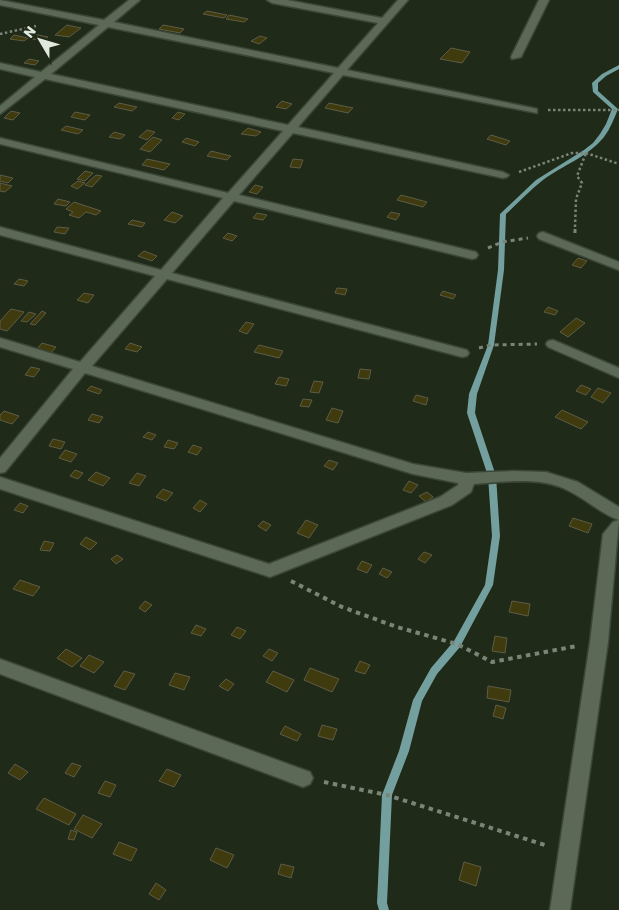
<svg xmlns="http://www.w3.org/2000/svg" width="619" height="910" viewBox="0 0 619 910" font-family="Rubik,sans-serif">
  <rect width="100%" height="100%" fill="#1f2a19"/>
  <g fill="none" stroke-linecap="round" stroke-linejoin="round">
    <!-- stream -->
    <path fill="#73a09f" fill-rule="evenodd" d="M619 65V69L606 76 598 83V91L618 109C614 119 610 129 604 137 588 157 563 165 543 180 530 190 518 203 506 214L504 270 494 345 477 394 475 413 496 476 500 536 493 585 460 647 437 674 422 701 409 751 392 795 387 903 389 910H379L377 903 382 795 399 751 413 700 431 668 454 641 485 585 492 536 488 476 467 413 469 394 488 345 498 270 500 214 536 180 584 150 593 143 600 134 606 124 612 109 593 92 592 83 602 74Z"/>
  </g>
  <!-- building -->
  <path fill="#3f3b0e" stroke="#5e5c46" d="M207 11 227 15 224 18 203 14Z
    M229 15 248 19 244 22 226 19Z
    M67 25 81 28 69 37 55 35Z
    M163 25 184 29 180 33 159 29Z
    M33 34 48 37 43 41 28 38Z
    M14 35 28 38 24 41 10 39Z
    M260 36 267 38 259 44 251 41Z
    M451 48 470 52 462 63 440 59Z
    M29 59 39 61 35 65 24 63Z
    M282 101 292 104 286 109 276 107Z
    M119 103 137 107 132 111 114 107Z
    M329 103 353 108 348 113 325 108Z
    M11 111 20 113 13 120 4 118Z
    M75 112 90 115 85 120 71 117Z
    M178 112 185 114 179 120 172 118Z
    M66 126 83 130 78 134 61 130Z
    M248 128 261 132 256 136 241 134Z
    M147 130 155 132 147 140 139 137Z
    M114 132 125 135 120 139 109 137Z
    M491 135 510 141 506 145 487 139Z
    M153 137 162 140 150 152 140 149Z
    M186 138 199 142 195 146 182 142Z
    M211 151 231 156 227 160 207 156Z
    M147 159 170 164 164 170 142 165Z
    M293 159 303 160 300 168 290 167Z
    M85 171 93 173 85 181 77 179Z
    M96 175 102 176 92 187 85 185Z
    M0 176V175L13 178 8 183 0 181Z
    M78 181 85 183 77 189 71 186Z
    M0 183 12 186 5 192 0 191Z
    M255 185 263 187 257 194 249 192Z
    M401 195 427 202 423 207 397 200Z
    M58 199 70 202 66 206 54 204Z
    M74 202 101 211 96 215 86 212 79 218 69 215 73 212 66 209Z
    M172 212 183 216 175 223 164 220Z
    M391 212 400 214 396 220 387 217Z
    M257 213 267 215 263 220 253 218Z
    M132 220 145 223 142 227 128 224Z
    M57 227 69 228 65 234 54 232Z
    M228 233 237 236 232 241 223 238Z
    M144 251 157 256 152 261 138 256Z
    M578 258 587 261 581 268 572 265Z
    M19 279 28 281 24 286 14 284Z
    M337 288 347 289 345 295 335 293Z
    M443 291 456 295 453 299 440 295Z
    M84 293 94 295 88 303 77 300Z
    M548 307 558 311 555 315 544 312Z
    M11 309 24 312 7 331 0 329V321Z
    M42 311 46 313 35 325 30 324Z
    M29 312 36 314 27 322 21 321Z
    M576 318 585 323 568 337 560 332Z
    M246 322 254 324 247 334 239 331Z
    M42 343 56 347 51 353 37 349Z
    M130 343 142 347 137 352 125 349Z
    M259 345 283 351 279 358 254 352Z
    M31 367 40 369 34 377 25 375Z
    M360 369 371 370 369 379 358 378Z
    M279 377 289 379 286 386 275 384Z
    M314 381 323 382 319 393 310 392Z
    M581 385 591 389 586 395 576 391Z
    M91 386 102 390 99 394 87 390Z
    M598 388 611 393 603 403 591 397Z
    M416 395 428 398 426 405 413 401Z
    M303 399 312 400 309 407 300 406Z
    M332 408 343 411 338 423 326 420Z
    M562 410 588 422 581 429 555 417Z
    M4 411 19 416 12 424 0 420V415Z
    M92 414 103 417 99 423 88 420Z
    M148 432 156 435 152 440 143 437Z
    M53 439 65 442 61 449 49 446Z
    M168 440 178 443 174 449 164 447Z
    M193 445 202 448 197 455 188 452Z
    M65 450 77 454 71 462 59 458Z
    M329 460 338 463 333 470 324 466Z
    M75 470 83 473 78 479 70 476Z
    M96 472 110 478 103 486 88 480Z
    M137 473 146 476 139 486 129 483Z
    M409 481 418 485 411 493 403 490Z
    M163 489 173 493 166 501 156 497Z
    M427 492 433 497 426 502 419 496Z
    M200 500 207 504 200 512 193 508Z
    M20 503 28 506 23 513 14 510Z
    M573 518 592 524 588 533 569 526Z
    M306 520 318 525 309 538 297 533Z
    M263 521 271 525 266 531 258 526Z
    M86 537 97 543 90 550 80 544Z
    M44 541 54 543 50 551 40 550Z
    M424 552 432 555 425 563 418 559Z
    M117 555 123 559 116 564 111 559Z
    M362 561 372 565 367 573 357 569Z
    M383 568 392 572 387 578 379 574Z
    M20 580 40 587 33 596 13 589Z
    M145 601 152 605 145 612 139 608Z
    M512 601 530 604 528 616 509 612Z
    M196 625 206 629 201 636 191 633Z
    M237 627 246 631 240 639 231 635Z
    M495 636 507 638 505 653 492 651Z
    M66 649 82 658 72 667 57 658Z
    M269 649 278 653 272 661 263 656Z
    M89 655 104 662 94 673 80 666Z
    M360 661 370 665 365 674 355 671Z
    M310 668 339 679 332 692 304 680Z
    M124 671 135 674 125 690 114 686Z
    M273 671 294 680 287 692 266 682Z
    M175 673 190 677 184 690 169 685Z
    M226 679 234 684 228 691 219 686Z
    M488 686 511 690 509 702 487 698Z
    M496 705 506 708 503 719 493 716Z
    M322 725 337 729 333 740 318 736Z
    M285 726 301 734 297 741 280 734Z
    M72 763 81 766 74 777 65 773Z
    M15 764 28 772 20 780 8 773Z
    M167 769 181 775 174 787 159 781Z
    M105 781 116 785 110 797 98 793Z
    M44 798 76 814 69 825 36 809Z
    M83 815 102 824 92 838 74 829Z
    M71 830 77 832 74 840 68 839Z
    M119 842 137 849 131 861 113 854Z
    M216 848 234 855 227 868 210 860Z
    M464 862 481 867 476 886 459 880Z
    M281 864 294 867 291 878 278 874Z
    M156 883 166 890 159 900 149 894Z"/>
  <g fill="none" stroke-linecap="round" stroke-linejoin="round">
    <!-- street casing -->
    <g stroke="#3c4638" stroke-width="3">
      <path id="street" d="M0 0 104 20 129 0H140L114 22 338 68 378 23 272 3 267 0H287L382 18 398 0H408L347 70 533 108 537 109V113L343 75 298 127 503 172 509 175 507 177 503 178 293 133 239 195 476 252 478 255 476 258 472 259 234 201 172 273 467 350 469 353 467 356 462 357 167 279 92 366 413 464 466 473 513 471 546 472 578 482 619 507V520C601 514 586 499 569 491 541 476 504 482 474 484L471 492 452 505 270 577 0 489V477L269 564 440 497 458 485V483L413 474 85 373 5 472 0 473V458L73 369 0 347V338L80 362 155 276 0 235V227L161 270 223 198 0 144V138L228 193 283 131 45 79 0 114V106L35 77 0 69V63L41 72 99 25 0 5ZM108 27 334 73 288 125 51 74Z
        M539 0H549L521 57 512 59 511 57Z
        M543 232 619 262V270L539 239 537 236 539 233Z
        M553 340 619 368V378L548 347 546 344 548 341Z
        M619 520 608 642 570 910H550L590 642 603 534 613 522Z
        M0 659 310 772 313 778 310 784 303 787 0 674Z"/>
    </g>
    <!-- path-far2 -->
    <path stroke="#7b8577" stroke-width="2.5" stroke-dasharray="2.5 2.5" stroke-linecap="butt" d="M0 34 36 26
      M548 110H619
      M519 172 572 153H586L619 164
      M575 227 576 199 582 183 577 176 586 153"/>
    <!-- path-far1 -->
    <path stroke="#7b8577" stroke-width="3" stroke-dasharray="4 4" stroke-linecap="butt" d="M575 233V226
      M488 248 502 242 528 238
      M479 348 491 345 537 344"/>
    <!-- path -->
    <path stroke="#7b8577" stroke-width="4" stroke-dasharray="4.5 4.5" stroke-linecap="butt" d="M291 581 342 607 397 627 457 644 492 662 577 646
      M324 782 387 795 548 846"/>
    <!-- street -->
    <use href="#street" fill="#5c6956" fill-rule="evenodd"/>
  </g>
  <!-- north arrow -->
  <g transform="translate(40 40) rotate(308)" stroke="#1f2a19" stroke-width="4" paint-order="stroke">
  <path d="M0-4L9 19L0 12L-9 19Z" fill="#e1e9de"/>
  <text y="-8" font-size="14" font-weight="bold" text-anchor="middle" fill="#e1e9de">N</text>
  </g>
</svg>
